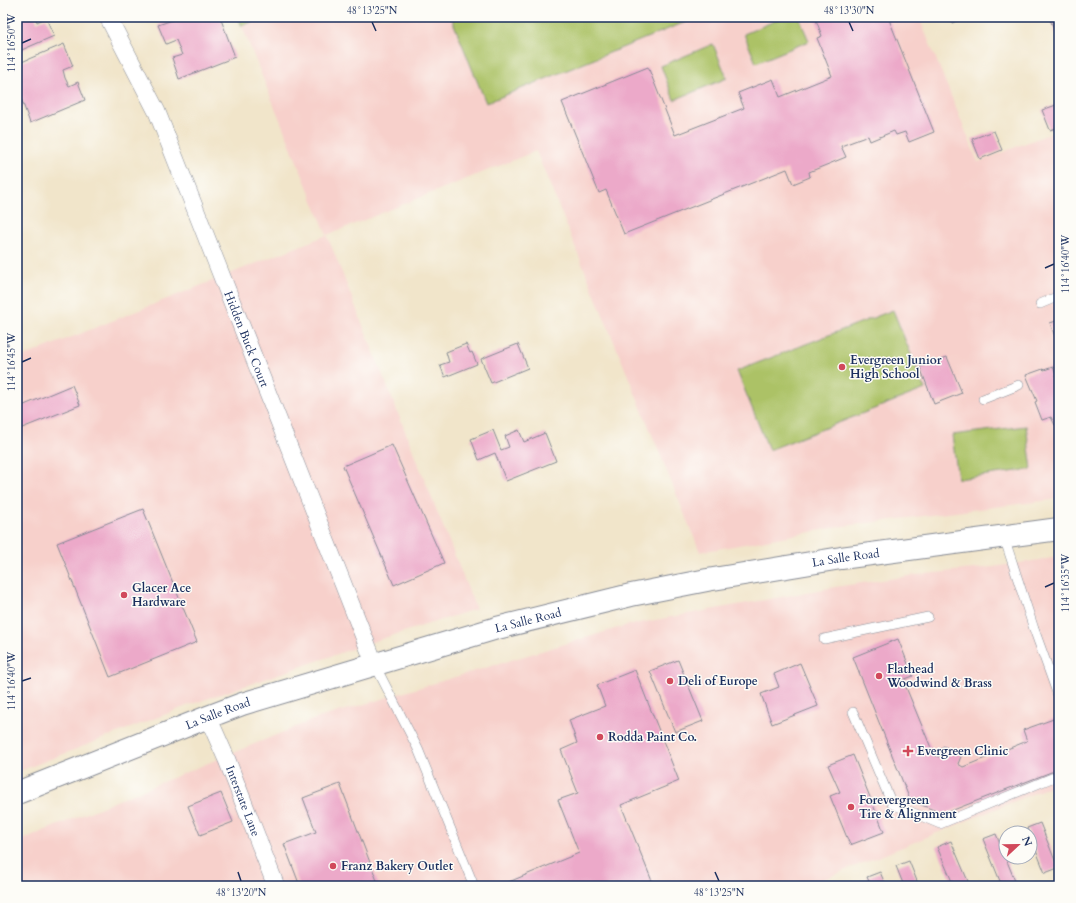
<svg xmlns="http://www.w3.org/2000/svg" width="1076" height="903" viewBox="0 0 1076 903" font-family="Cardo,serif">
  <rect width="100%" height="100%" fill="#fdfcf7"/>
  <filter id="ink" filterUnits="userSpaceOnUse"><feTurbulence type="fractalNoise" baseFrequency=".025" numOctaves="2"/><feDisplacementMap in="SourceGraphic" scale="8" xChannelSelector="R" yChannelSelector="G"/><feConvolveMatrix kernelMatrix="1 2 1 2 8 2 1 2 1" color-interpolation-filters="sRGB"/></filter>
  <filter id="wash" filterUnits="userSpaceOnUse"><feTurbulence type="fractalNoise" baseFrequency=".012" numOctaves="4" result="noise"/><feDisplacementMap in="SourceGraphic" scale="16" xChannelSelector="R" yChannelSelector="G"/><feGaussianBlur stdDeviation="0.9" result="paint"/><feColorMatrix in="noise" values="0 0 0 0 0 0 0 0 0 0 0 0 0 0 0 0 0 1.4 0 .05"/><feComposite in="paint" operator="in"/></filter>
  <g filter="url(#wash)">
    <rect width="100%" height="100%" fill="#f1e5ca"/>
    <!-- built -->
    <path fill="#f7d0cb" d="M238 17H919L978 162 1059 130V499L844 526 700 552 536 151 327 235 476 609 378 640 192 704 17 772V359L327 235Z
      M1059 557V783L807 886H17V842L315 719 628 625 835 587 916 575 993 567Z"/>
    <!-- green -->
    <path fill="#acc266" stroke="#647862" d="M238 17H263L242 26Z
      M451 17H698L486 103Z
      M784 17H799L809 41 756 63 744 34Z
      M713 44 727 78 674 100 661 66Z
      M893 310 925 389 769 450 737 371Z
      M1026 426 1032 469 958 479 952 435Z"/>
    <g id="blocks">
      <!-- building -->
      <path fill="#eca9c9" d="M17 17H35L37 22 46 18 54 36 17 52Z
        M181 17H220L235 57 179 79 172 58 182 55 176 40 166 44 158 25Z
        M815 17H888L934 132 909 142 905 132 896 135 894 131 870 141 868 136 841 146 846 157 809 172 810 177 793 184 787 169 624 234 606 190 599 193 562 102 648 67 675 135 744 108 738 93 773 79 780 97 832 76 817 38 822 36Z
        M950 17H966L952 23Z
        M1049 17H1059V33L1056 34Z
        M64 44 73 66 63 70 65 78 69 86 78 82 85 100 30 123 17 87V64Z
        M1059 104V127L1050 130 1042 110Z
        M994 131 1002 150 980 159 972 139Z
        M1059 320V347L1050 323Z
        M466 344 470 353 472 352 477 364 445 377 440 365 449 362 446 352Z
        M518 344 528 368 491 383 481 359Z
        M947 357 962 393 934 404 920 367Z
        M1053 367 1057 378H1059V424L1055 425 1051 417 1042 420 1035 402 1037 401 1026 375 1043 369 1044 370Z
        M72 385 80 405 17 430V408Z
        M493 430 501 450 509 447 505 436 519 430 524 442 545 433 556 461 506 481 495 453 479 460 471 439Z
        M392 445 444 563 394 585 343 466Z
        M143 509 197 642 110 677 57 543Z
        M898 639 913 676 903 680 934 755 939 757 943 746 962 754 958 764 963 767 1027 741 1023 730 1059 717V769L943 814 910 800 853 657Z
        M678 660 703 721 675 732 650 671Z
        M800 663 818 706 772 724 761 694 779 687 774 674Z
        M635 670 679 781 621 805 654 886H499L579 853 558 800 578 793 561 750 577 743 569 720 605 706 597 685Z
        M853 755 884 832 850 845 830 796 840 792 828 765Z
        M340 784 379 886H300L284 844 316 832 303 798Z
        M221 793 233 822 200 835 188 806Z
        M1040 823 1058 868 1045 873 1027 828Z
        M996 834 1017 886H1002L983 839Z
        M951 841 970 886H954L937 847Z
        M909 861 919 886H904L896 866Z
        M880 872 886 886H871L867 877Z"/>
    </g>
  </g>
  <g filter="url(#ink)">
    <use href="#blocks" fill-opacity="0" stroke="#868a94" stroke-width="1"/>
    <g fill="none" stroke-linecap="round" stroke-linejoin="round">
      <!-- service casing -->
      <g stroke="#868a94" stroke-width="10">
        <path id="service" d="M1040 304 1059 296
          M983 399 1019 385
          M1004 537 1034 629 1059 698
          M824 639 928 617
          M375 665 418 749 474 886
          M853 712 892 804 940 824 1059 775"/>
      </g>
      <!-- minor casing -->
      <g stroke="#868a94" stroke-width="18">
        <g id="minor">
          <path id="s1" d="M108 17 157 112 375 665"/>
          <path id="s2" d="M208 717 227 760 276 886"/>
        </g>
      </g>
      <!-- trunk casing -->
      <g stroke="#868a94" stroke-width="24">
        <g id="trunk">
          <path id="s3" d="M17 793 208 717 242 704 497 628 631 595 707 580 841 558 1059 529"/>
        </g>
      </g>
      <!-- service -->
      <use href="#service" stroke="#fff" stroke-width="9"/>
      <!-- minor -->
      <use href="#minor" stroke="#fff" stroke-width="17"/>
      <!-- trunk -->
      <use href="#trunk" stroke="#fff" stroke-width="22"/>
    </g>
  </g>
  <!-- ticks -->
  <path fill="none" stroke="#1b2f5e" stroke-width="1.5" d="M372 22 376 31M849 22 853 31M22 43 31 39M1045 268 1054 264M22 362 31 358M1045 587 1054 583M22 681 31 678M238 872 241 881M715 872 719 881"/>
  <!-- markers -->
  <g fill="#d1495b" stroke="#fdfcf7" stroke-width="1.5">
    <circle cx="842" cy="367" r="4"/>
    <circle cx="124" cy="595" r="4"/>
    <circle cx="879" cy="676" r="4"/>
    <circle cx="670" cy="681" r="4"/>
    <circle cx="600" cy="737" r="4"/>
    <path d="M906 745h4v4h4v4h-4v4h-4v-4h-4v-4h4z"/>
    <circle cx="851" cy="807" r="4"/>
    <circle cx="333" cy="866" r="4"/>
  </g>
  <g text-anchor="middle" stroke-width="3" stroke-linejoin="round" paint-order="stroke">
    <!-- street labels -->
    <g font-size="12" fill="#1b2f5e" stroke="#fdfcf7">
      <text dy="4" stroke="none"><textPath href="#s1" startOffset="351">Hidden Buck Court</textPath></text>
      <text dy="4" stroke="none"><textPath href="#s3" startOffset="864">La Salle Road</textPath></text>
      <text dy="4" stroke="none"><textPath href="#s3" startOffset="540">La Salle Road</textPath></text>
      <text dy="4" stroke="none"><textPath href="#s3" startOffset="216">La Salle Road</textPath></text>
      <text dy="4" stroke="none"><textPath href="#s2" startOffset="91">Interstate Lane</textPath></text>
    </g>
    <!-- poi labels -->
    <g font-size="12" font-weight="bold" fill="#1b2f5e" stroke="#fdfcf7" text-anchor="start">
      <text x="850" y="364">Evergreen Junior<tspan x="850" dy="14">High School</tspan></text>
      <text x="132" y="592">Glacer Ace<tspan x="132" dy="14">Hardware</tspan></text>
      <text x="887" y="673">Flathead<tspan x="887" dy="14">Woodwind &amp; Brass</tspan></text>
      <text x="678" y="685">Deli of Europe</text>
      <text x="608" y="741">Rodda Paint Co.</text>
      <text x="917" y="755">Evergreen Clinic</text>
      <text x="859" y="804">Forevergreen<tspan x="859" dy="14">Tire &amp; Alignment</tspan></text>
      <text x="341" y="870">Franz Bakery Outlet</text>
    </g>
  </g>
  <!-- margin -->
  <rect width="1076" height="903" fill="none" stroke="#fdfcf7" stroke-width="44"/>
  <!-- north arrow -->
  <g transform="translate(1018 845) rotate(68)"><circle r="19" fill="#fdfcf7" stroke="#a3aaba"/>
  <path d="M0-3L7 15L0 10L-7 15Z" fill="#d1495b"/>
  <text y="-6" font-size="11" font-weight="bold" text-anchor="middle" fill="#1b2f5e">N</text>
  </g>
  <rect x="22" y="22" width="1032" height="859" fill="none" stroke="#1b2f5e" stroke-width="1.5"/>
  <g font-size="10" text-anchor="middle" fill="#1b2f5e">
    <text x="372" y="14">48°13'25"N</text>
    <text x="849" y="14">48°13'30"N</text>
    <text transform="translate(11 43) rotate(-90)" y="4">114°16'50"W</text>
    <text transform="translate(1065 264) rotate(-90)" y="4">114°16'40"W</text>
    <text transform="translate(11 362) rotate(-90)" y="4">114°16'45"W</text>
    <text transform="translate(1065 583) rotate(-90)" y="4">114°16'35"W</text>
    <text transform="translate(11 681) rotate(-90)" y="4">114°16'40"W</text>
    <text x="241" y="896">48°13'20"N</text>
    <text x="719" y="896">48°13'25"N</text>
  </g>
</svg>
